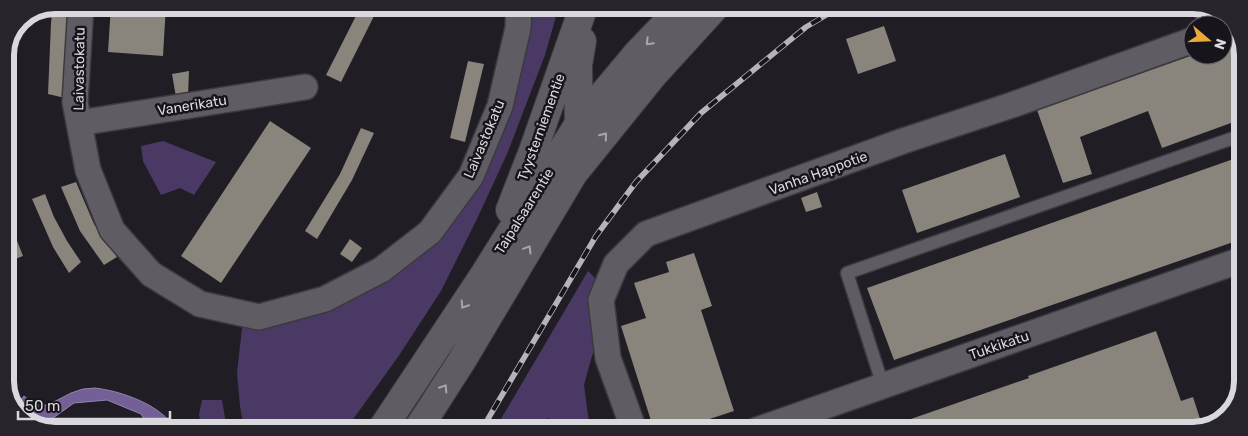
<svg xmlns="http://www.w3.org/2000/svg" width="1248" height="436" viewBox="0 0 1248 436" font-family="Rubik,sans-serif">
  <rect width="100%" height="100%" fill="#201d24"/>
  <!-- green -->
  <path fill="#4a3964" d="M523 6H559L545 55 507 154 476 221 441 291 398 357 346 429H244L240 406 237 373 243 319 330 303 458 204Z
    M163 141 216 162 194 195 180 188 161 195 143 161 141 146Z
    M588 271 596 279 594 349 584 385 590 430H553L549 418 526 430 495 429Z
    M202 400H222L227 429H201L199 414Z
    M111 421 121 429H78L80 425Z"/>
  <!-- water -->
  <path fill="#755f97" stroke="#9383ac" d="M95 388C121 391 162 405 175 429H151L141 414 107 400 74 403 39 428 23 417 19 402 24 396 35 405H48L71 393 83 389Z"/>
  <!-- building -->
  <path fill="#89847c" d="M55 5H70L66 48 65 98 48 94 51 23 53 6Z
    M111 5H166L163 56 108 52Z
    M361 6 376 12 341 82 326 75Z
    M983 7H995L984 11Z
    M884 26 896 61 858 74 846 39Z
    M1238 39 1243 51 1242 119 1162 148 1148 111 1080 137 1092 174 1063 183 1037 110 1193 55H1223V44Z
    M468 61 484 64 465 142 450 138Z
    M189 71 188 95 176 97 172 74Z
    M270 121 311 148 221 283 181 256Z
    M361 128 374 133 352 180 317 239 305 231 340 174Z
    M1005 154 1020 197 917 233 902 190Z
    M1242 156V239L894 360 867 288Z
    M76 182 94 224 117 257 104 265 80 231 61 187Z
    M817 192 822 207 806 212 801 198Z
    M45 194 54 217 67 241 81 262 69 273 53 247 32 199Z
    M14 233 23 256 5 263V237Z
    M350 239 362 248 352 262 340 254Z
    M694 253 712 306 701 310 734 411 676 430H654L621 326 646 318 634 283 669 272 666 262Z
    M1156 331 1181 401 1193 397 1203 428 1194 431 885 430V428L1029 378 1028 376Z"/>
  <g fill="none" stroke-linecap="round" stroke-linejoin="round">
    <!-- lane casing -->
    <g stroke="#3c3a3f" stroke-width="15">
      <path id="lane" d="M883 386 847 273 1242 135"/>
    </g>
    <!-- street casing -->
    <g stroke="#3c3a3f" stroke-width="28">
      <path id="street" d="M81 5 75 102 88 170 112 230 151 274 200 304 259 317 325 299 381 270 430 232 471 176 500 106 518 28 519 6
        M1223 29 1233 25
        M79 123 305 87
        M634 430 608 358 601 300 616 264 646 234 903 141 1012 105 1193 40
        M757 430 1241 260"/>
    </g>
    <!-- secondary casing -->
    <g stroke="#3c3a3f" stroke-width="30">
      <path id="secondary" d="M579 130 578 65 582 41
        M510 210 533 151 584 6
        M382 429 484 275 580 122 637 54 683 6
        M418 429 461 362 573 174 653 75 716 6"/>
    </g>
    <!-- lane -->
    <use href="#lane" stroke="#5f5c64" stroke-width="12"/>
    <!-- street -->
    <use href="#street" stroke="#5f5c64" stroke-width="25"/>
    <!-- secondary -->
    <use href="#secondary" stroke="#5f5c64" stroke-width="28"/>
    <!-- rail casing -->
    <g stroke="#b6b4ba" stroke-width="5.5">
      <path id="rail" d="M482 429 596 236 636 182 701 113 806 27 840 7"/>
    </g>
    <!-- rail -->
    <use href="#rail" stroke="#17141b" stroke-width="4" stroke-dasharray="11" stroke-linecap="butt"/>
  </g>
  <!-- one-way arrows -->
  <defs><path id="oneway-chevron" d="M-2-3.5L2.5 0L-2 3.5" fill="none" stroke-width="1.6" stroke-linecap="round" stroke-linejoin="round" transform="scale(1.25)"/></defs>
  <g stroke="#a8a6ad">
    <use href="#oneway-chevron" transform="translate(649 42) rotate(134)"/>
    <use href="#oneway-chevron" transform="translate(604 136) rotate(-51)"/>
    <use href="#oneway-chevron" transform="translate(528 249) rotate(-59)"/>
    <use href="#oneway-chevron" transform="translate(464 305) rotate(123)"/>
    <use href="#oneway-chevron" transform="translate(444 388) rotate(-57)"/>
  </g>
  <g text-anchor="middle" stroke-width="5" stroke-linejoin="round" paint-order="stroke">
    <!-- street labels -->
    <g font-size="14" fill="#d9d8dd" stroke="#17141b">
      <text transform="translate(79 69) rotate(-89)" y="5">Laivastokatu</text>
      <text transform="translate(192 105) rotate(-9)" y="5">Vanerikatu</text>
      <text transform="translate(541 127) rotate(-70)" y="5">Tyysterniementie</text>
      <text transform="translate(484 139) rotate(-67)" y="5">Laivastokatu</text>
      <text transform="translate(818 173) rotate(-20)" y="5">Vanha Happotie</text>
      <text transform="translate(524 211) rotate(-58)" y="5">Taipalsaarentie</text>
      <text transform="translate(999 345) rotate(-19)" y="5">Tukkikatu</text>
    </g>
  </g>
  <!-- crop -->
  <path d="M0 0H1248V436H0ZM55 14H1193A41 41 0 0 1 1234 55V381A41 41 0 0 1 1193 422H55A41 41 0 0 1 14 381V55A41 41 0 0 1 55 14Z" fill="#27242b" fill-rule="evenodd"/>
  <path fill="none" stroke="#d9d8dd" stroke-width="6" d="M55 14H1193A41 41 0 0 1 1234 55V381A41 41 0 0 1 1193 422H55A41 41 0 0 1 14 381V55A41 41 0 0 1 55 14Z"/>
  <!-- north arrow -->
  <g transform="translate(1208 40) rotate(109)"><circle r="24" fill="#17141b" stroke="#656269"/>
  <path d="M0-4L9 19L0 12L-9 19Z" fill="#eaaa38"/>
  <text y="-8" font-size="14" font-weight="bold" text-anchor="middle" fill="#d9d8dd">N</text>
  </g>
  <!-- scale -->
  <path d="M18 411v8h152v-8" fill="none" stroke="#d9d8dd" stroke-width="2.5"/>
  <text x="25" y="411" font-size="15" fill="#d9d8dd" stroke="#17141b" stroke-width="4" paint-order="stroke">50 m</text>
</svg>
